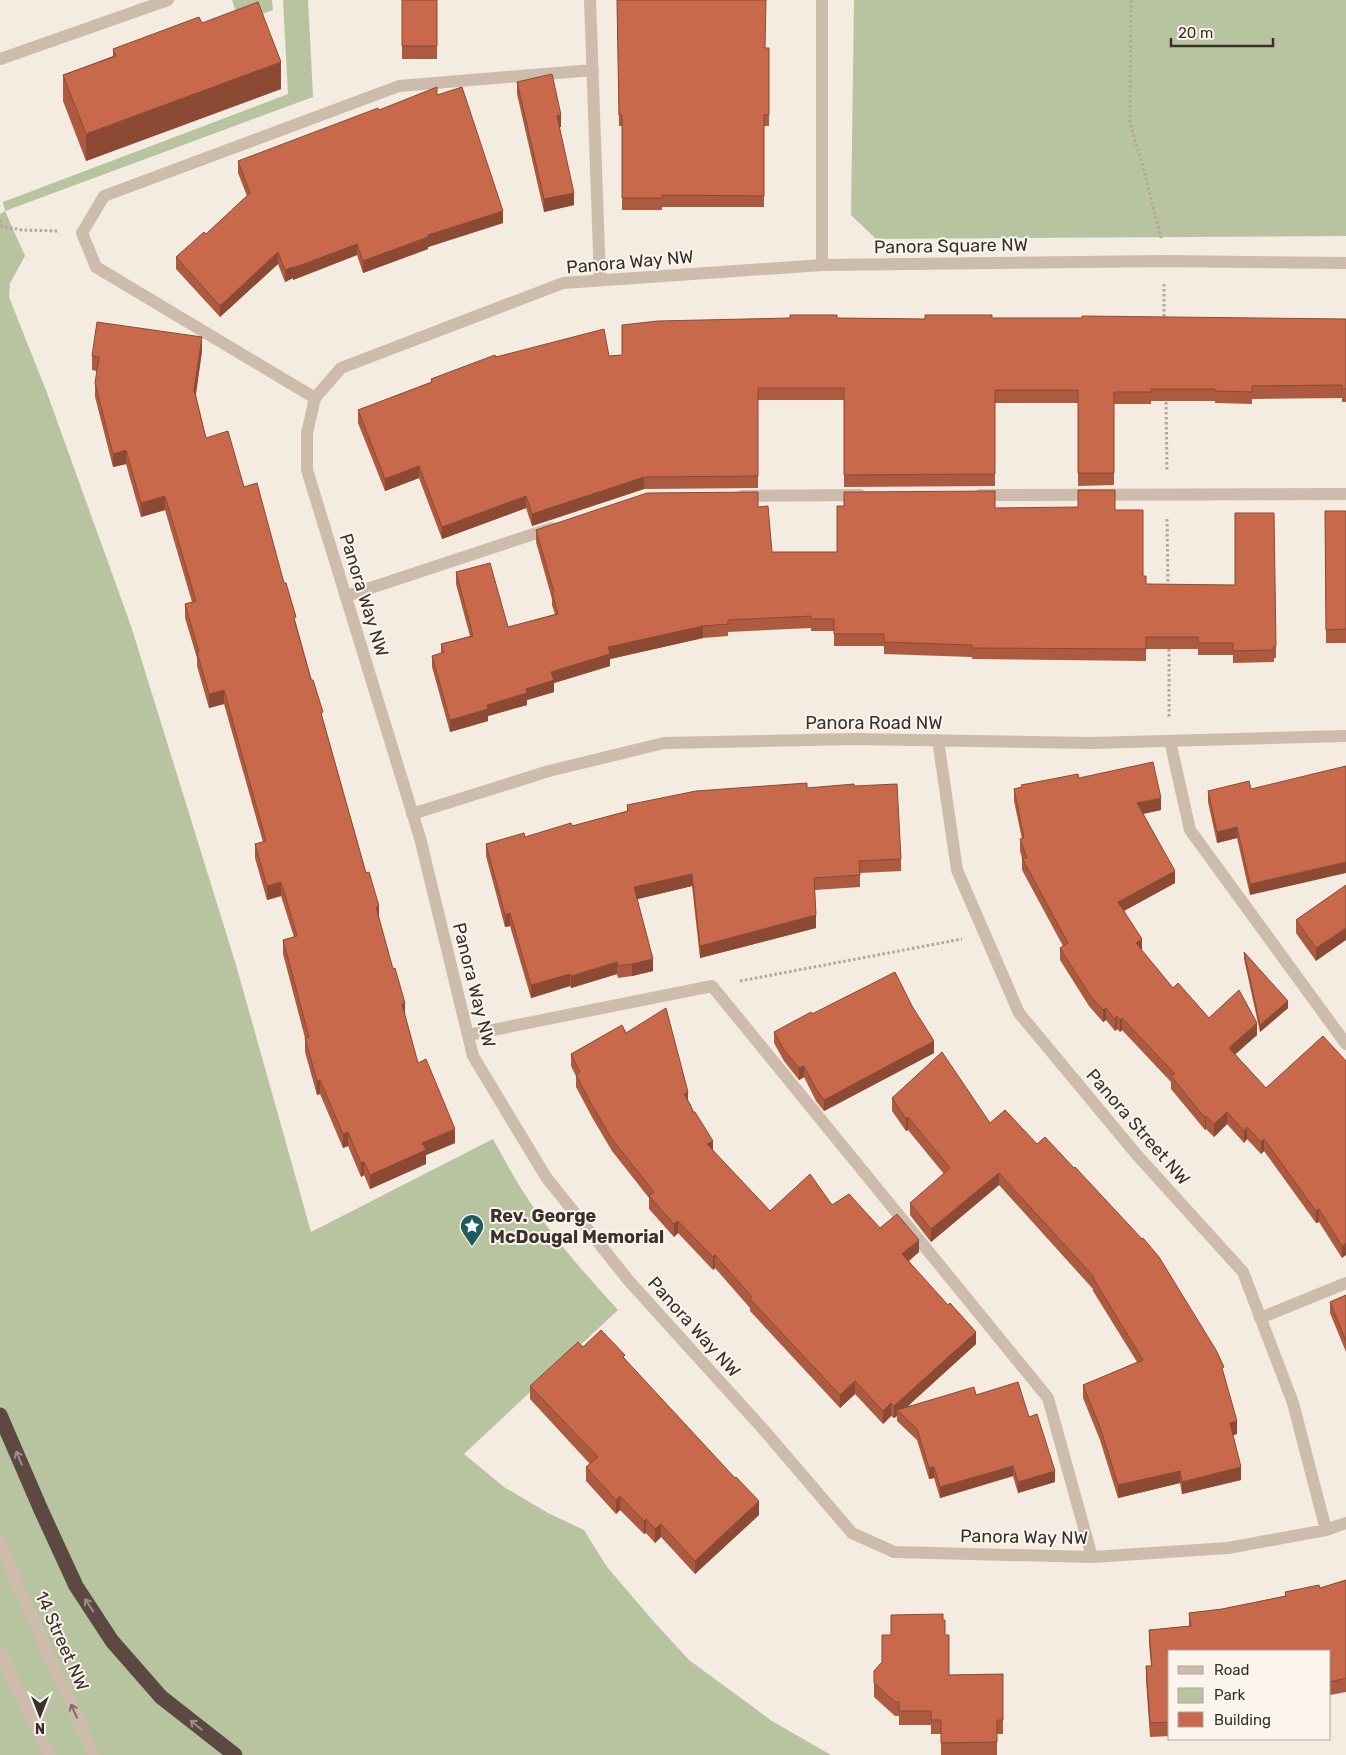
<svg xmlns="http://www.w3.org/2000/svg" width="1346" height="1755" viewBox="0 0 1346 1755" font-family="Rubik,sans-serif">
  <rect width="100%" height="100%" fill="#f4ebe1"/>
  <!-- green -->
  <path fill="#b8c4a0" d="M232 0H272L273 10 239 22Z
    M283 0H308L313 97 5 211 25 256 10 283 9 297 47 393 131 626 236 965 311 1232 493 1139C504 1159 515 1180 528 1199 554 1239 586 1275 618 1310L464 1454 504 1487 548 1513 584 1530 607 1567 655 1623 689 1660 772 1721 831 1755H0V214L5 211 3 202 288 94Z
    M854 0H1346V236L876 239 851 215Z"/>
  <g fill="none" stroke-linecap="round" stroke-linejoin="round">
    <!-- path -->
    <path stroke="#b9a596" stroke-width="3" stroke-dasharray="2.5 2.5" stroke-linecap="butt" d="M1131 0 1130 123 1143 167 1161 238
      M0 220 2 226
      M0 226 22 230 59 231
      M1164 284V321
      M1166 397 1167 471
      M1167 519 1168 588
      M1169 644V718
      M740 981 962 939"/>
    <!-- service -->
    <path stroke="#cdbbac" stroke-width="12" d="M590 0 600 280
      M0 59 168 0
      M315 398 96 267 82 233 104 196 399 86 593 70
      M980 495 1346 494
      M742 496 860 495
      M346 596 552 528
      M1170 741 1190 830 1346 1044
      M468 1035 712 986 1048 1398 1092 1557
      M1260 1318 1346 1283"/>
    <!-- minor -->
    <path stroke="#cdbbac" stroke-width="12" d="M822 0V265L1163 261 1346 263
      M822 265 563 283 341 368 315 398 307 433V470L420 838 473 1056 546 1177 629 1281 763 1429 852 1533 894 1552 1092 1557 1228 1548 1326 1530 1346 1523
      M938 740 957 870 1019 1013 1137 1155 1243 1272 1293 1403 1326 1530
      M412 814 549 771 664 743 854 739 1091 743 1346 736"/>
    <!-- tertiary -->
    <path stroke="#cdbbac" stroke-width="12" d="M0 1540 19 1588 94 1755
      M0 1651 49 1755"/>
    <!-- motorway -->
    <path stroke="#5c4a42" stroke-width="15" d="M0 1415 41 1510 76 1586 112 1641 161 1697 235 1755"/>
  </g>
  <!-- wall -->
  <path fill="#ac5a40" d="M402 0H437V59H402Z
    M617 0 766 48H769V126H764V207H662V210H622V126H619Z
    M202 23 281 89 86 161 63 101V75L113 56V49Z
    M517 82 561 127H559L574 205 544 212 517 94Z
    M437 95 503 223 428 247V249L363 273 357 255 293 280V278L285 282 278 264 220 317 176 269V257L206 234 247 196 238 173V161L379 110Z
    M837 318 925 319 992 318 1346 319V402H1342V398L1252 399V404L1215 403V401H1151V404H1114V485L1078 486V403H995V486L844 487V400H758V488L644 489 532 526 526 508 442 539 419 478 385 491 358 423V410L431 382V379L496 357 609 356 622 355Z
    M202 351 196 395 206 438 244 487 296 624 379 919 418 1063 455 1143 426 1155V1164L370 1189 364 1175 361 1177 348 1146 343 1148 320 1094 317 1095 305 1052V1038L283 954V940L294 937 281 896 267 900 255 858V844L263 842 224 704 209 708 197 666V658L185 618V604L192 602 165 510 141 517 126 464 113 467 95 397V383L97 371 92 370V356Z
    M758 507 772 552H837L995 508 1115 510 1143 576 1146 584 1276 646V658H1274V662L1233 663V655H1198V649H1146V661L972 659V657L884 654V646H834V631H811V628L728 632V636L703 638 610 659V666L554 683V692L527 700V705L488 716V721L450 732 432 667V656L441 653V644L470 636 456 584V572L508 627 555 614 552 605V599L536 542V530Z
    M1325 511H1346V643H1326Z
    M1079 778 1161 810 1143 814 1175 883 1124 911 1142 951 1173 988 1209 1018 1257 1035 1235 1054 1266 1088 1346 1061 1342 1258 1319 1222 1316 1223 1264 1151 1261 1154 1247 1139 1244 1143 1227 1124 1214 1137 1206 1129 1205 1130 1171 1089V1082L1122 1030 1120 1032 1117 1029 1115 1031 1106 1020 1103 1022 1089 1006 1060 960V948L1063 946 1022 870V858L1020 851V839H1022L1014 801V789L1021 787V785Z
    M854 786 901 859V871L860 873V887L815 890 816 928 700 958 692 886 637 899 653 971 632 976 618 978 617 974 571 988 570 986 531 998 510 926 505 927 486 856V844L525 837 572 826 627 811V805L807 788Z
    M1251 789 1250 895 1237 838 1217 843 1208 802V791Z
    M1346 885 1316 961 1296 933V920Z
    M1244 952 1288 1008 1260 1032 1244 959Z
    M812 1014 934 1053 824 1111 816 1101 804 1077 799 1080 784 1061 774 1043V1032Z
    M626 1033 688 1100 713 1151 770 1211 832 1205 880 1228 919 1252 909 1261 976 1344 908 1406 976 1395 1029 1417 1055 1482 1018 1493 1013 1476 940 1498 934 1478 929 1479 917 1440 897 1421V1416L894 1418 891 1416 883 1424 855 1394 840 1408 750 1311V1308L715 1268 713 1270 678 1233 674 1237 649 1209V1198L612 1151 593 1119 576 1087V1076L571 1066V1054Z
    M892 1098 990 1123 1224 1374 1237 1434 1233 1435 1241 1480 1182 1494 1180 1483 1118 1498 1100 1440 1083 1398V1385L1137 1362 1093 1291V1289L999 1185 931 1242 910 1215V1203L944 1174 908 1130 906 1131 892 1111Z
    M1346 1295V1352L1330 1313V1302Z
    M625 1360 759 1515 695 1574 661 1537 655 1543 646 1533 644 1534 620 1510 616 1514 586 1481V1467L590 1464 530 1399V1386Z
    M1346 1580V1692L1330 1695V1651H1170V1736L1150 1737 1146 1680V1666H1151L1149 1644V1630L1189 1626V1613L1222 1609 1285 1596V1592L1320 1588Z
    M943 1620 949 1675 1003 1674V1734H997V1755H941V1734H931V1725H899V1716H895L874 1697V1671L882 1662 891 1635Z"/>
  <!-- shaded-wall -->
  <path fill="#8c4a34" d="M281 62V89L86 161V134Z
    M561 115V127L557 128V116Z
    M574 193V205L544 212V199Z
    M503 211V223L428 247V249L363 273V261L428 235Z
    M357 244V255L293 280V268Z
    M278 252V264L220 317V306Z
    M293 267V278L285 282V270Z
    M202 337V351L194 404V390Z
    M126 450V464L113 467V454Z
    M419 466V478L385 491V479Z
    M644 477V489L532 526V514Z
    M165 496V510L141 517V503Z
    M526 496V508L442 539V527Z
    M703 626V638L610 659V666L554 683V692L527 700V705L488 716V721L450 732V720L526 689 551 672 608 647Z
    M224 690V704L209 708V694Z
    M1161 798V810L1137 815V803Z
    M1237 827V838L1217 843V832Z
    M1346 862V873L1250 895V884Z
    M1175 871V883L1118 914V902Z
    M692 874V886L634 900V887Z
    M281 882V896L267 900V886Z
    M379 906V920L376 907Z
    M510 913V926L505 927V915Z
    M816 915V928L700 958V946Z
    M1346 928V940L1316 961V948Z
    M1142 939V951L1136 943Z
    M653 959V971L632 976V964Z
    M617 962V974L571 988V976Z
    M570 974V986L531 998V985Z
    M1288 1001V1008L1260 1032V1025Z
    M405 1003V1017L402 1004Z
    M1106 1008V1020L1103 1022V1010Z
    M1117 1016V1029L1115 1031V1019Z
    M1122 1018V1030L1120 1032V1020Z
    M1257 1023V1035L1229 1060V1048Z
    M934 1041V1053L824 1111V1100Z
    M804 1066V1077L799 1080V1068Z
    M320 1080V1094L317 1095V1081Z
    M688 1092V1104L684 1094Z
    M1227 1112V1124L1214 1137V1124Z
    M1206 1116V1129L1205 1130V1118Z
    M908 1117V1130L906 1131V1119Z
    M1247 1127V1139L1244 1143V1131Z
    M455 1129V1143L426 1155V1164L370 1189V1175L422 1143Z
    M348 1132V1146L343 1148V1134Z
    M1264 1139V1151L1261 1154V1142Z
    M713 1141V1153L707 1144Z
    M364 1162V1175L361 1177V1163Z
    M999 1173V1185L931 1242V1229Z
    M1319 1209V1222L1316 1223V1211Z
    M678 1221V1233L674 1237V1224Z
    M919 1240V1252L902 1266V1254Z
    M1346 1243V1255L1342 1258V1246Z
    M715 1255V1268L713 1270V1257Z
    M976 1332V1344L900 1413 897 1410V1416L894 1418V1406Z
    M855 1381V1394L840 1408V1395Z
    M891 1403V1416L883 1424V1411Z
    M1237 1421V1434L1230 1436V1423Z
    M1013 1466V1476L940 1498V1487Z
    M934 1467V1478L929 1479V1468Z
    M1241 1467V1480L1182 1494V1482Z
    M1055 1471V1482L1018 1493V1482Z
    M1180 1471V1483L1118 1498V1485Z
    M620 1496V1510L616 1514V1500Z
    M759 1501V1515L695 1574V1561Z
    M646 1519V1533L644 1534V1521Z
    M661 1524V1537L655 1543V1529Z"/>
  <!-- building -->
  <path fill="#c8694b" stroke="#8c4a34" d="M402 0H437V46H402Z
    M617 0H766L765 48H769V115H764V196L662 195V198H622V115H619Z
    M258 2 281 62 86 134 63 75 116 56 113 49 199 17 202 23Z
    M552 74 561 115 557 116 574 193 544 199 517 82Z
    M437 87V95L462 87 503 211 428 235V237L363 261 357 244 293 268V267L285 270 278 252 220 306 176 257 204 232 206 234 250 193 238 161 378 108 379 110Z
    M790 315H837V318L925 319V315H992V318H1082V316L1346 319V389H1342V385L1252 386V392L1215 391V389H1151V392H1114V473H1078V390H995V474L844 475V388H758V476L644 477 532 514 526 496 442 527 419 466 385 479 358 410 432 382 431 379 495 355 496 357 604 329 609 356 622 355V325L658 321 790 318Z
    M97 322 202 337 194 390 206 438 228 431 244 487 257 483 284 583H286L296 617 294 618 311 680H313L323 712 321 713 366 873 369 872 379 906 376 907 393 969 395 968 405 1003 402 1004 418 1063 426 1059 455 1129 422 1143 426 1150 370 1175 364 1162 361 1163 348 1132 343 1134 320 1080 317 1081 305 1038 309 1037 283 940 297 936 281 882 267 886 255 844 266 841 224 690 209 694 197 652H199L185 604 196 601 165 496 141 503 126 450 113 454 95 383 99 357 92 356Z
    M1078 490H1115V510H1143V576H1146V584L1235 585V513H1274L1276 646H1274V650L1233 651V643H1198V637H1146V649L972 648V645L884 642V634H834V619H811V616L728 620V624L703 626 608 647 610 654 551 672 554 680 526 689 527 693 487 705 488 709 450 720 432 656 444 652 441 644 473 636 456 572 490 563 508 627 558 614 552 593 554 592 536 530 647 493 758 492V507L768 506 772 552H837V506H844V492L995 491V508L1078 507Z
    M1325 511H1346V629L1326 630Z
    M1153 762 1161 798 1137 803 1175 871 1118 902 1142 939 1136 943 1173 988 1178 983 1209 1018 1239 990 1257 1023 1229 1048 1266 1088 1323 1036 1346 1061V1243L1342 1246 1319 1209 1316 1211 1264 1139 1261 1142 1247 1127 1244 1131 1227 1112 1214 1124 1206 1116 1205 1118 1171 1076 1175 1074 1122 1018 1120 1020 1117 1016 1115 1019 1106 1008 1103 1010 1089 994 1060 948 1068 943 1022 858H1027L1020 839 1024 838 1014 789 1022 787 1021 785 1078 774 1079 778Z
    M1346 766V862L1250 884 1237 827 1217 832 1208 791 1249 781 1251 789Z
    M807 783V788L854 784V786L897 784 901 859 859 861 860 875 814 878 816 915 700 946 692 874 634 887 653 959 632 964 618 966 617 962 571 976 570 974 531 985 510 913 505 915 486 844 524 833 525 837 571 823 572 826 628 811 627 805 696 791Z
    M1346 885V928L1316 948 1296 920Z
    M1244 952 1288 1001 1260 1025Z
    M895 972 912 1006 934 1041 824 1100 816 1089 804 1066 799 1068 784 1050 774 1032 811 1012 812 1014Z
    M666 1008 688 1092 684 1094 691 1106 693 1112H695L713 1141 707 1144 770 1211 810 1174 832 1205 849 1194 880 1228 897 1214 919 1240 902 1254 948 1305 950 1303 976 1332 894 1406 891 1403 883 1411 855 1381 840 1395 750 1299 752 1297 715 1255 713 1257 678 1221 674 1224 649 1196 654 1192 612 1139 593 1107 576 1075 580 1072 571 1054 622 1025 626 1033Z
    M942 1052 990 1123 1005 1110 1037 1144 1045 1137 1074 1168 1075 1167 1142 1239 1143 1238 1159 1257 1216 1350 1224 1367 1222 1368 1237 1421 1230 1423 1241 1467 1182 1482 1180 1471 1118 1485 1100 1427 1083 1385 1143 1360 1093 1278 1094 1277 999 1173 931 1229 910 1203 950 1168 908 1117 906 1119 892 1098Z
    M1346 1295V1341L1330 1302Z
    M601 1330 625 1355 623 1357 735 1478 736 1477 759 1501 695 1561 661 1524 655 1529 646 1519 644 1521 620 1496 616 1500 586 1467 598 1457 530 1386 578 1342 583 1347Z
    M1018 1382 1029 1417 1037 1414 1055 1471 1018 1482 1013 1466 940 1487 934 1467 929 1468 917 1429 897 1410 974 1387 976 1395Z
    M1346 1580V1678L1330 1682V1651H1170V1722L1150 1723 1146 1666H1152L1149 1630 1191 1626 1189 1613 1222 1609 1286 1596 1285 1592 1319 1585 1320 1588Z
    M943 1614V1620H945V1635H949V1675L1003 1674V1720H997V1742L941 1743V1720H931V1711H899V1702H895L874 1683V1671L882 1662V1635H891V1615Z"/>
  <!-- one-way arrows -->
  <defs><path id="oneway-shaft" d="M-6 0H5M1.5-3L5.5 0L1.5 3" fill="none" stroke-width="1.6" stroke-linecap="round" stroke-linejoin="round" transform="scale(1.25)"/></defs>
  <g stroke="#9c8e87">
    <use href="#oneway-shaft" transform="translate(19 1458) rotate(-113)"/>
    <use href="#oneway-shaft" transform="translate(89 1605) rotate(-123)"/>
    <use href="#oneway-shaft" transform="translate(196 1725) rotate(-141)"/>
  </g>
  <use stroke="#7d6f65" href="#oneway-shaft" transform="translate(74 1711) rotate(-114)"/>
  <!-- icons -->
  <defs>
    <g id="sight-pin" transform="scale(1.25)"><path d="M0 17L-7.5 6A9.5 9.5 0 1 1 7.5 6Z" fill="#1f5a5e" stroke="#fbf5ee"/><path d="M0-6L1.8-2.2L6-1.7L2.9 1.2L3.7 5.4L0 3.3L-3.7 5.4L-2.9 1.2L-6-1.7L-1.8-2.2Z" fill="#fff"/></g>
  </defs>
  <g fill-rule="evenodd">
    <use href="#sight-pin" x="472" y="1226"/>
  </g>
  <g text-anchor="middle" stroke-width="4" stroke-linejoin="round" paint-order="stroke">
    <!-- street labels -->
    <g font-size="18" fill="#3b302b" stroke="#fbf5ee">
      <text transform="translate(951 246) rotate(-1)" y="6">Panora Square NW</text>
      <text transform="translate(630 262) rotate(-5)" y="6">Panora Way NW</text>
      <text transform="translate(364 595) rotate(73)" y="6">Panora Way NW</text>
      <text x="874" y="729">Panora Road NW</text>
      <text transform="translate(474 985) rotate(76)" y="6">Panora Way NW</text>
      <text transform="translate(1138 1127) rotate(49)" y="6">Panora Street NW</text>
      <text transform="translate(694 1327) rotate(48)" y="6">Panora Way NW</text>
      <text transform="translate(1024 1537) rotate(1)" y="6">Panora Way NW</text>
      <text transform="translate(62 1641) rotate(66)" y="6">14 Street NW</text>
    </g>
    <!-- poi labels -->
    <g font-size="18" font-weight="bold" fill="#3b302b" stroke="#fbf5ee" text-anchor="start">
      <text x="490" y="1222">Rev. George<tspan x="490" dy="21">McDougal Memorial</tspan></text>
    </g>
  </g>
  <!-- legend -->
  <rect x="1168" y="1650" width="162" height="90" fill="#fbf5ee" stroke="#aea6a0"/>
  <rect x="1178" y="1666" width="25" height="8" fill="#cdbbac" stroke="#aea6a0"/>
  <text x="1214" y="1675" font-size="15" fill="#3b302b">Road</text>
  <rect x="1178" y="1688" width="25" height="15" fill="#b8c4a0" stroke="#aea6a0"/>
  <text x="1214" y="1700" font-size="15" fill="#3b302b">Park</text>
  <rect x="1178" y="1712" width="25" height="15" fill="#c8694b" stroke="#aea6a0"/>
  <text x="1214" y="1725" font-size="15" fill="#3b302b">Building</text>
  <!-- north arrow -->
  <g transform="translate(40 1715) rotate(180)" stroke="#fbf5ee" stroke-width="4" paint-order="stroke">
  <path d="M0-4L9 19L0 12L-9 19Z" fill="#3b302b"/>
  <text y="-8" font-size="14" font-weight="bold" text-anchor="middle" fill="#3b302b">N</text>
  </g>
  <!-- scale -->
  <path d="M1171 38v8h102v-8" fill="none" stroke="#3b302b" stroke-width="2.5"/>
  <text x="1178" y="38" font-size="15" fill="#3b302b" stroke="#fbf5ee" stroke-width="4" paint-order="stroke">20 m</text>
</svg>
